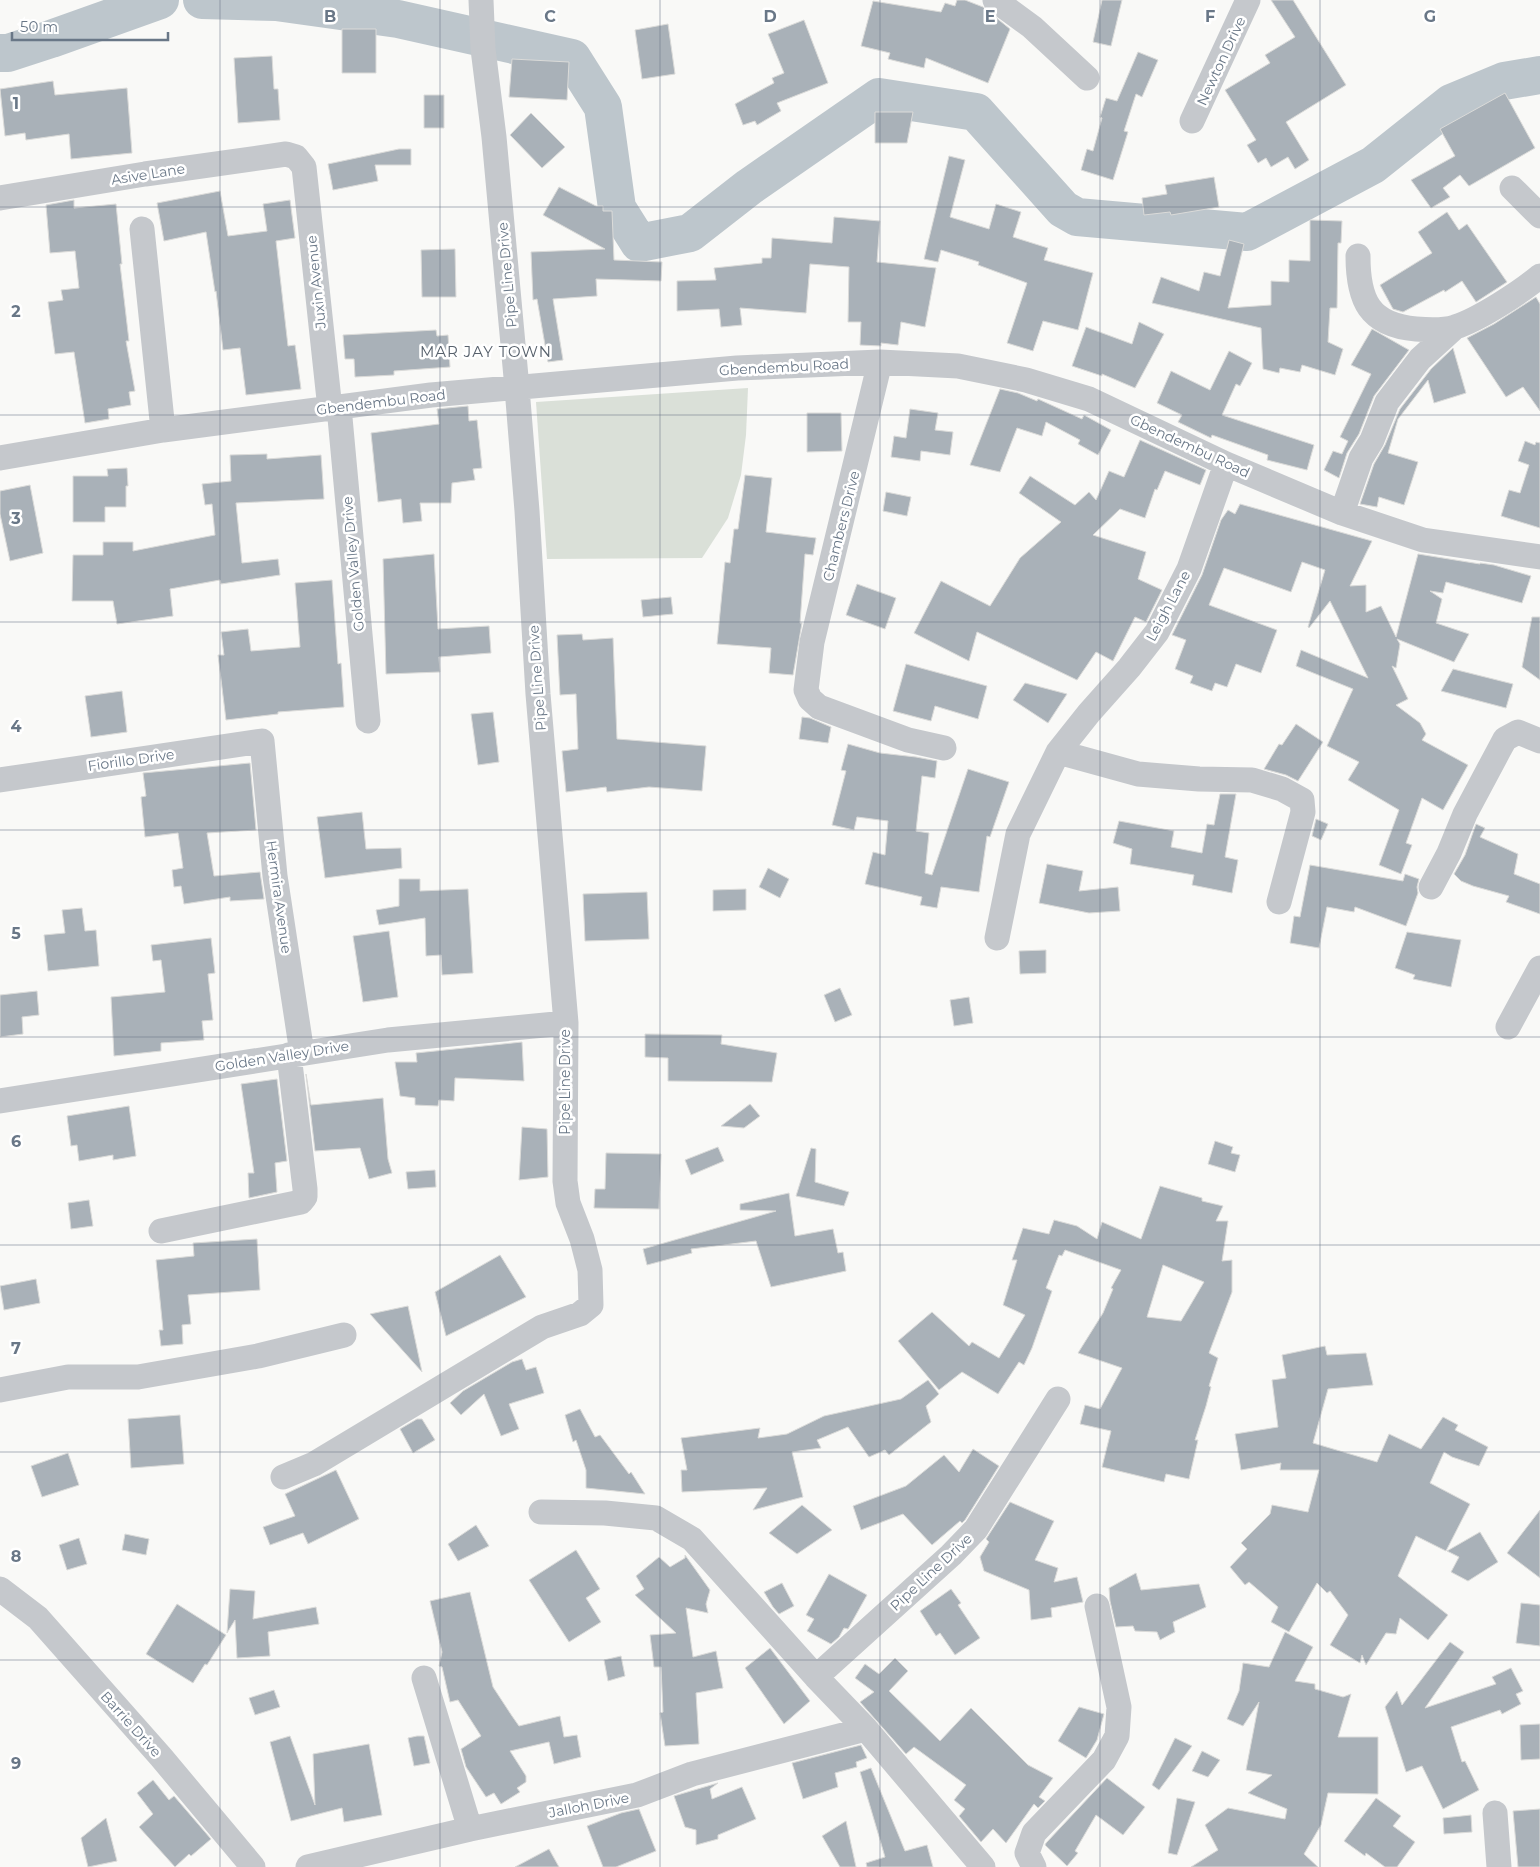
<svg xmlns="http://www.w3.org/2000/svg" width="1540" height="1867" viewBox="0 0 1540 1867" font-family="Montserrat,sans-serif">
  <rect width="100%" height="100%" fill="#f9f9f7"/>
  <!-- green -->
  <path fill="#dae0d8" d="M748 388 746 435 741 475 728 518 702 558 547 559 536 402Z"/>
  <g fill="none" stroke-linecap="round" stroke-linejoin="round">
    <!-- river -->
    <path stroke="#bdc6cc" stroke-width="38" d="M202 0 276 2 398 19 572 58 603 107 617 208 639 243 690 233 749 187 879 97 976 112 1063 209 1077 217 1247 232 1373 165 1451 103 1504 81 1540 75
      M0 53H8L51 39 160 0"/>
  </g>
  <!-- building -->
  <path fill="#a9b1b8" stroke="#dbdbd9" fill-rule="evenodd" d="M957 0H965L983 7 1010 29 988 83 926 58 924 68 888 59 890 53 861 46 873 1 941 12 945 3 955 6Z
    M1102 0H1122L1111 46 1093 42Z
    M1271 0H1293L1346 85 1286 122 1309 160 1295 169 1288 157 1271 167 1266 158 1258 163 1247 145 1256 140 1225 90 1270 63 1265 55 1295 37Z
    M804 20 828 83 777 103 781 111 757 125 755 121 743 125 735 104 774 83 772 78 784 73 768 34Z
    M668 24 675 74 642 79 635 30Z
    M342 29H376V73H342Z
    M1138 52 1158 60 1142 97 1136 94 1124 131 1128 132 1113 180 1081 170 1087 149 1093 151 1102 118 1100 117 1106 98 1117 101Z
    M272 56 274 89H278L280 120 238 123 234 58Z
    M512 59 569 62 567 100 509 97Z
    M53 81 55 95 127 88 132 153 71 159 69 134 26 140 25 133 5 136 0 89Z
    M1505 93 1535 148 1469 186 1460 175 1443 188 1450 197 1431 208 1411 180 1455 156 1440 129Z
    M424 95H444V128H424Z
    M875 112H913L907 143H875Z
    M531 113 565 147 542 168 510 135Z
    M399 149H411V165H375L378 181 333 190 328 164Z
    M949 156 965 160 950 217 989 229 996 204 1021 212 1013 237 1048 248 1044 260 1093 273 1078 330 1043 321 1033 351 1007 343 1027 283 978 265 979 262 941 250 938 262 924 259Z
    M1214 177 1219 207 1171 215 1170 212 1144 215 1142 198 1167 194 1165 185Z
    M559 187 596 206H603V211H612L614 260 662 262 661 281 596 279 597 296 553 299 563 360 548 362 537 299 533 300 531 252 605 249 543 215Z
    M220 191 228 236 267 231 263 204 290 200 295 238 276 241 288 346 295 345 301 389 246 395 240 348 223 350 216 291 215 292 206 232 164 241 157 203Z
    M74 200V208L116 204 122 264H120L129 341H126L135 391 129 392 131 405 108 409 109 419 85 423 74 352 55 354 48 302 63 300 61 290 79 288 75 251 50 253 46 205Z
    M1447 212 1459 230 1467 224 1507 282 1476 302 1462 281 1445 292 1444 290 1403 312 1393 309 1380 285 1432 253 1418 232Z
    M834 217 880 221 877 262 936 268 925 327 901 322 898 345 881 343V346L860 345 861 322H848L849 267 810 264 806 313 740 308 742 325 721 327 719 309 677 311V281L716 280 714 268 762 263V258H771L772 238 832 243Z
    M1310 220 1342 221 1341 243H1338L1337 308H1330L1328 342 1343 349 1335 375 1302 365 1300 372 1280 368 1279 373 1263 369 1261 328 1152 303 1161 277 1199 291 1204 272 1220 276 1229 240 1244 244 1228 308 1271 305V281L1289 282V260L1310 261Z
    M455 249 456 297H422L421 250Z
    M1536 297 1540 304V411L1523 387 1506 397 1467 338 1494 324Z
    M1139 322 1164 334 1135 388 1102 374V376L1072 366 1086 327 1132 344Z
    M1372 329 1409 350 1374 396 1359 434 1347 453 1339 478 1324 470 1333 451 1342 454 1348 441 1340 437 1371 374 1351 365Z
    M436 330 437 336 448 335 450 367 394 371V375L355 377 354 359H345L343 335Z
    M1453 348 1466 393 1434 403 1428 380 1398 419 1388 453 1418 462 1404 505 1379 497 1377 507 1360 504 1374 464 1385 445 1400 409 1431 369Z
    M1229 351 1252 363 1240 386 1236 384 1222 415 1314 445 1307 470 1267 460 1268 455 1212 435 1211 438 1178 422 1182 415 1157 403 1171 371 1210 390Z
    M1000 389 1018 393 1037 401 1038 399 1082 419 1084 415 1111 430 1098 455 1078 444 1080 440 1046 422 1042 436 1017 428 1000 472 970 465Z
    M468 406 469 421 477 420 482 468 473 469 475 480 452 483 451 503H420L422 521 403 523 401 499 378 502 371 433 439 424 437 409Z
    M910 409 938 413 935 430 953 432 950 455 921 451 920 461 891 457 894 436 906 438Z
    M807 413H841L842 451 807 452Z
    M1140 440 1206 470 1200 485 1165 471 1157 490 1155 489 1145 518 1120 509 1093 535 1146 552 1138 579 1162 590 1146 622 1135 617 1113 661 1096 652 1077 680 977 632 969 661 914 633 941 581 990 606 1020 558 1061 522 1019 493 1030 476 1075 505 1089 492 1096 500 1109 471 1124 477Z
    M1525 441 1535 445 1536 442 1540 443V528L1501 516 1509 490 1520 493 1529 465 1518 461Z
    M267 454V459L321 455 324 499 236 503 242 563 278 559 280 575 221 584 220 580 170 589 173 616 117 624 113 601H72L73 555H103V542H133V551L215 535 212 504 205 505 202 484 231 481 230 455Z
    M127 468 128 486H126V507H105V522H73V476H108L107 469Z
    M745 475 772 478 766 532 816 538 813 555 805 554 800 623H802L793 675 769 673 771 648 717 644 725 562 730 563 734 529H738Z
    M30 485 43 553 10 561 0 514V491Z
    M886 492 911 497 907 516 883 511Z
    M1240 504 1372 541 1350 586 1366 585V612L1381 606 1396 637 1418 554 1480 564V563L1494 565 1531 576 1522 603 1446 582 1443 593 1430 591 1442 599 1436 623 1469 634 1454 662 1397 639 1400 644 1396 668 1392 666 1408 699 1396 705 1420 723 1426 734 1422 740 1468 765 1443 810 1422 798 1406 843 1412 845 1401 874 1379 865 1399 810 1348 780 1359 762 1327 746 1353 689 1296 666 1301 650 1368 678 1330 601 1309 628 1308 627 1325 570 1302 562 1291 592 1224 568 1209 605 1277 630 1261 673 1236 664 1227 687 1215 683 1212 691 1190 683 1193 676 1175 669 1186 640 1172 635 1202 575 1221 520 1228 510 1235 514Z
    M434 554 438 629 489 626 491 653 439 657 440 672 386 674 383 559Z
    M332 580 338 664 341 663 344 707 278 712V714L226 720 218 655H224L221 632 248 629 251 651 300 647 295 583Z
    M857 584 896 598 885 629 846 615Z
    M671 597 673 614 643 617 641 600Z
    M1532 617H1540V680L1522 667Z
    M582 634 583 640 613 638 617 739 706 746 702 791 649 787 607 792 606 787 566 792 562 751 578 749 576 694 560 695 557 635Z
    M906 664 987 686 978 719 935 706 931 721 893 711Z
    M1453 669 1513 684 1506 708 1441 691Z
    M1025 683 1067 694 1048 723 1013 700Z
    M122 691 127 732 91 737 85 696Z
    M493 712 499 762 478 765 471 714Z
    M802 717 810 718 831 727 828 743 799 739Z
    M1296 724 1323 742 1298 781 1286 775 1264 769 1279 744 1282 745Z
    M848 744 880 753 916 757 937 761 935 778 922 776 916 831 929 833 925 873 932 875 968 769 1009 782 990 837 987 836 979 892 941 887 937 908 920 905 922 897 865 884 873 852 885 855 888 821 857 817 854 830 832 825 846 771 841 770Z
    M250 763 256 830 207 833 214 876 260 872 264 899 230 901V897L184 904 181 886 174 887 172 870 183 868 178 833 145 837 141 797 146 796 143 773Z
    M1220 794H1236L1225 857 1238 860 1232 893 1192 885 1194 875 1130 864 1132 849 1113 843 1119 821 1174 831 1171 847 1202 853 1207 824 1214 825Z
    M362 812 366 849 401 848 402 868 325 878 317 817Z
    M1316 819 1328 824 1321 840 1312 836Z
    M1476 824 1485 828 1480 837 1518 854 1514 874 1540 884V914L1506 902 1509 896 1473 886 1461 881 1454 874 1465 855Z
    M1047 864 1083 871 1079 891 1118 887 1120 911 1089 913 1039 903Z
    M1310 865 1403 881 1405 874 1419 879 1417 887 1418 893 1406 926 1355 907 1354 912 1327 907 1319 948 1290 943 1294 916 1300 917Z
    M768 868 789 879 780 898 759 887Z
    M399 879H420V891L468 889 473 973 442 975 441 955 426 956 425 918 379 925 376 910 399 906Z
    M746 889V910L713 911V890Z
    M647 892 649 939 585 941 583 894Z
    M82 908 85 931 96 930 99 966 48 971 44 935 65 933 62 910Z
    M389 931 398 997 363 1002 353 936Z
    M1407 932 1461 940 1451 987 1413 979 1415 975 1395 968Z
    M211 938 215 973 208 974 213 1020 202 1021 204 1040 161 1043V1051L114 1056 111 997 165 992 161 960 153 961 151 945Z
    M1046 950V973L1020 974 1019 951Z
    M840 988 852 1015 835 1022 824 995Z
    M37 991 39 1015 22 1017 23 1034 0 1037V995Z
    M969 997 973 1023 954 1026 950 1000Z
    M645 1034 722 1035 721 1044 777 1053 772 1082 668 1081V1058L645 1057Z
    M522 1042 524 1081 455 1078 454 1101 439 1100 438 1106 415 1105V1098L400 1096 395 1062H417L416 1053Z
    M306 1074 311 1105 383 1098 388 1159 392 1173 369 1179 360 1148 315 1151Z
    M277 1079 287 1161 275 1163 277 1192 249 1198 248 1173H254L241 1084Z
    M750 1104 760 1116 744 1128 721 1126Z
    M129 1106 136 1156 113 1160V1155L79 1161 77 1145 71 1146 67 1116Z
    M522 1127 547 1129 548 1177 519 1180Z
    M1215 1141 1233 1147 1231 1153 1240 1155 1235 1172 1208 1164Z
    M718 1147 724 1161 691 1175 685 1160Z
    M811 1148 816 1149 815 1182 849 1192 844 1206 796 1196Z
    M606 1153 661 1154 659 1209 594 1208 595 1189H605Z
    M435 1170 436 1187 408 1189 406 1172Z
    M1160 1186 1202 1198V1201L1223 1206 1216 1221H1228L1222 1261 1232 1260V1292L1209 1353 1218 1358 1209 1386 1211 1387 1206 1406 1195 1440H1198L1189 1479 1166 1474 1164 1482 1102 1467 1111 1431 1080 1424 1085 1405 1100 1409 1122 1368 1078 1353 1103 1313 1113 1289 1111 1288 1121 1270 1065 1250 1062 1256 1059 1255 1046 1288 1052 1291 1032 1348 1024 1365 1019 1362 998 1394 962 1372 939 1390 898 1341 932 1312 969 1346 972 1342 999 1358 1025 1315 1003 1305 1017 1260H1012L1023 1228 1049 1234 1054 1220 1077 1226 1097 1239 1102 1222 1141 1239ZM1163 1265 1204 1282 1181 1321 1147 1317Z
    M789 1193 795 1236 833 1229 838 1253 843 1252 846 1271 771 1287 756 1241 691 1249 692 1253 647 1265 643 1249 776 1211 740 1210V1204Z
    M89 1200 93 1226 71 1229 68 1203Z
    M257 1239 260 1290 188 1295 191 1324 182 1325 183 1344 161 1346 159 1330H163L156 1260 194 1256 193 1243Z
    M500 1255 526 1297 446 1336 435 1292Z
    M36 1279 40 1303 4 1310 0 1286Z
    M408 1306 422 1372 370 1314Z
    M1325 1346 1327 1355 1366 1353 1373 1385 1328 1389 1313 1443 1377 1462 1389 1434 1421 1449 1443 1417 1458 1425 1455 1430 1488 1447 1479 1466 1452 1457 1444 1452 1430 1483 1470 1504 1446 1551 1416 1536 1398 1576 1448 1615 1428 1640 1400 1618 1396 1634 1386 1633 1366 1665 1362 1655 1360 1663 1330 1645 1348 1615 1330 1591 1327 1593 1317 1583 1289 1632 1271 1622 1278 1607 1249 1582 1245 1585 1230 1567 1247 1549 1241 1543 1270 1514 1272 1505 1308 1512 1319 1470H1280L1281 1463 1241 1470 1235 1434 1278 1427 1272 1380 1286 1378 1282 1355Z
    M522 1359 526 1370 536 1367 544 1393 509 1404 519 1429 501 1436 484 1394 461 1415 450 1403 463 1391 512 1362Z
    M928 1380 939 1394 926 1406 931 1422 889 1455 885 1450 869 1457 848 1427 817 1440 821 1448 792 1452 803 1497 753 1510 767 1488 682 1492 681 1470H687L681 1438 760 1428 758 1438 787 1434 824 1416 901 1399Z
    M580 1409 595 1437 600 1435 629 1474 631 1472 645 1494 586 1488V1470L576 1440 573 1442 565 1415Z
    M180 1415 184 1464 131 1468 128 1419Z
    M417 1419H422L435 1440 413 1453 400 1429Z
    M973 1449 999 1466 965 1520 962 1523 960 1521 932 1545 903 1514 861 1530 853 1506 906 1486 944 1455 959 1472Z
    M68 1453 79 1485 42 1497 31 1466Z
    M336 1470 359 1519 308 1544 303 1533 270 1545 263 1527 295 1516 285 1494Z
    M1010 1502 1054 1521 1035 1560 1058 1568 1054 1582 1077 1577 1083 1602 1051 1608 1052 1617 1031 1620 1029 1590 984 1571 980 1557 989 1542 986 1539Z
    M802 1505 832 1530 797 1554 769 1533Z
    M1540 1510V1578L1507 1553Z
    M476 1525 489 1546 458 1561 448 1544Z
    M1480 1532 1498 1562 1468 1581 1451 1572 1459 1557 1447 1551Z
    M125 1534 149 1539 146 1555 122 1550Z
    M79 1538 87 1564 67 1570 59 1545Z
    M576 1550 600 1589 586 1598 601 1622 569 1642 529 1580Z
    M685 1555 710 1590 706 1604 708 1613 686 1608 693 1657 716 1651 723 1688 696 1693 699 1744 665 1746 660 1713 663 1712 661 1667H654L650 1635 676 1633 635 1595 644 1589 636 1576 659 1557 670 1567 685 1558Z
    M1136 1573 1141 1590 1199 1584 1206 1607 1173 1622 1175 1632 1160 1640 1157 1632 1135 1631 1133 1626 1116 1627 1110 1601 1109 1588Z
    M829 1574 867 1595 848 1629 844 1628 839 1637 831 1644 807 1631 814 1619 806 1615Z
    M782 1583 794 1606 779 1614 773 1607 764 1592Z
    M230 1589 255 1591 253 1619 316 1607 319 1624 268 1632 270 1656 237 1658 235 1620 227 1633Z
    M951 1589 961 1603 958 1605 980 1638 955 1655 940 1633 936 1636 920 1611Z
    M470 1592 493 1687 512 1716 519 1726 560 1716 564 1737 577 1735 581 1757 554 1764 549 1742 510 1751 526 1776V1782L517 1788 520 1792 501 1804 494 1793 486 1797 466 1767 461 1749 481 1736 458 1700 450 1702 442 1667 439 1666 442 1652 430 1601Z
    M1521 1603 1540 1605V1646L1516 1643Z
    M177 1604 226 1635 207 1665 205 1664 193 1683 146 1654Z
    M1285 1632 1313 1647 1295 1681 1315 1684V1689L1343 1697 1351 1694 1338 1737H1378V1794L1328 1793 1321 1825 1304 1854 1318 1867H1191L1218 1850 1205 1825 1228 1808 1285 1819 1287 1809 1248 1793 1272 1775 1246 1770 1259 1702 1243 1726 1227 1719 1239 1691 1243 1663 1269 1667Z
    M1450 1642 1464 1652 1425 1708 1496 1684 1492 1677 1511 1668 1523 1691 1516 1694 1521 1704 1502 1714 1500 1710 1451 1727 1462 1762 1465 1761 1479 1790 1443 1809 1422 1766 1406 1772 1385 1707 1397 1691 1402 1705Z
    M770 1648 810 1701 784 1724 745 1668Z
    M621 1656 625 1676 608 1681 604 1660Z
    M895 1658 908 1671 889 1691 940 1741 971 1708 1028 1765 1053 1778 1039 1797 1045 1801 1038 1808 1034 1804 1006 1843 993 1829 981 1842 959 1816 965 1809 954 1800 966 1785 914 1747 906 1754 860 1702 874 1692 855 1678 865 1664 879 1674Z
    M274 1690 280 1707 255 1715 249 1698Z
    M1079 1707 1104 1714 1097 1740 1086 1758 1058 1741Z
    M1540 1724V1759L1521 1760 1520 1725Z
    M290 1736 315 1805 313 1754 369 1744 382 1815 344 1822 342 1808 291 1821 270 1742Z
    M417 1736H424L430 1763 414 1766 408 1738Z
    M1175 1738 1192 1746 1159 1790 1152 1785Z
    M861 1745 867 1758 856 1762 857 1767 835 1773 838 1787 803 1799 792 1763Z
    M1202 1751 1220 1760 1208 1777 1192 1771Z
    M871 1768 905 1851 927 1845 933 1867H867L866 1863 885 1857 860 1772Z
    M1107 1778 1145 1807 1123 1835 1096 1815 1075 1851 1078 1853 1067 1866 1045 1845 1046 1843Z
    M153 1780 169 1800 174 1796 211 1839 191 1856 189 1854 175 1867 139 1827 153 1814 137 1793Z
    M718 1783 710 1789 712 1799 742 1787 756 1819 718 1835V1839L696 1845V1830L685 1827 674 1796Z
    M1177 1798 1195 1802 1177 1855 1168 1853Z
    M1376 1798 1401 1816 1393 1826 1415 1842 1397 1867H1385L1366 1853 1365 1856 1344 1841Z
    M639 1809 656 1851 616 1867H603L587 1826 621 1813Z
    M1540 1809V1867H1518L1513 1811Z
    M1471 1815 1472 1832 1444 1834 1443 1818Z
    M106 1818 117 1861 88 1867 81 1838Z
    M846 1821 856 1867H840L822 1836Z
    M549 1849 559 1867H515Z"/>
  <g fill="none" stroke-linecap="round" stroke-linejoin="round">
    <!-- street -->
    <path stroke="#c5c8cc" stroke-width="25" d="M995 0 1032 27 1087 78
      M1192 121 1248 0
      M1512 188 1540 216
      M0 198 145 174 286 154 296 157 304 167 330 409
      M142 229 163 430
      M1358 256C1358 300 1369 325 1416 329 1428 330 1443 331 1455 327 1478 320 1521 292 1540 276
      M880 362 812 642 806 690 810 699 819 707 908 740 944 748
      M339 407 368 721
      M0 458 163 430 431 395 737 368 880 362 958 366 1026 380 1089 399 1226 464 1342 513 1423 540 1540 557
      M1342 513 1361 458 1372 440 1387 402 1420 359 1454 328
      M1058 752 1138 774 1199 779 1252 780 1282 789 1302 800 1303 812 1279 902
      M0 780 262 741 275 876 302 1053
      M1431 887 1449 853 1465 814 1498 752 1505 739 1518 732 1540 741
      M997 938 1018 834 1058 752 1089 713 1129 668 1157 632 1189 569 1226 464
      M1508 1027 1540 968
      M0 1101 388 1040 566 1023
      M161 1231 301 1202 305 1197V1189L289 1055
      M0 1390 68 1377H138L258 1356 344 1335
      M283 1477 314 1464 542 1327 580 1314 591 1305 590 1270 582 1239 568 1203 565 1181 566 1023 538 694 527 511 517 388 494 137 483 49 481 0
      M541 1512 605 1513 656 1518 692 1539 816 1677 866 1729 983 1867
      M0 1589 38 1618 161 1757 253 1867
      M816 1677 951 1555 976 1529 1058 1399
      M424 1678 470 1829
      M1495 1813 1499 1867
      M308 1867 470 1829 637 1795 692 1774 866 1729
      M1034 1867 1027 1853 1034 1833 1104 1760 1117 1736 1119 1707 1097 1606"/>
  </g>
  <!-- grid -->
  <path fill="none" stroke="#697787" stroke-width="1" stroke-opacity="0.55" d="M220 0V1867M440 0V1867M660 0V1867M880 0V1867M1100 0V1867M1320 0V1867M0 207H1540M0 415H1540M0 622H1540M0 830H1540M0 1037H1540M0 1245H1540M0 1452H1540M0 1660H1540"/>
  <g text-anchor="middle" stroke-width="5" stroke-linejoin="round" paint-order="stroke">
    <!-- street labels -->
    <g font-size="14" fill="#697787" stroke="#fff">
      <text transform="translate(1221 61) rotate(-65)" y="5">Newton Drive</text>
      <text transform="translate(148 174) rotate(-9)" y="5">Asive Lane</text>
      <text transform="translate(507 275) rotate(-95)" y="5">Pipe Line Drive</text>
      <text transform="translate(316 282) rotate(-96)" y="5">Juxin Avenue</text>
      <text transform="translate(784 367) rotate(-3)" y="5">Gbendembu Road</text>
      <text transform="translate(381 402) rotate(-7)" y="5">Gbendembu Road</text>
      <text transform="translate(1190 446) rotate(25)" y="5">Gbendembu Road</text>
      <text transform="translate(841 526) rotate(-76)" y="5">Chambers Drive</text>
      <text transform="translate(353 564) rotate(-95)" y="5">Golden Valley Drive</text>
      <text transform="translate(1168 606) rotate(-62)" y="5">Leigh Lane</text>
      <text transform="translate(537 678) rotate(-94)" y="5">Pipe Line Drive</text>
      <text transform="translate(131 760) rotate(-8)" y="5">Fiorillo Drive</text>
      <text transform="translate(279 897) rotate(82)" y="5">Hermira Avenue</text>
      <text transform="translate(282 1056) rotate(-9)" y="5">Golden Valley Drive</text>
      <text transform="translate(565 1082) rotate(-90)" y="5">Pipe Line Drive</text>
      <text transform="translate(931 1572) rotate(-43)" y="5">Pipe Line Drive</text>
      <text transform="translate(131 1724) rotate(48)" y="5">Barrie Drive</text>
      <text transform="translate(589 1805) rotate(-11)" y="5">Jalloh Drive</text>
    </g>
    <!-- neighbourhood labels -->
    <g font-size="15" letter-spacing="1" fill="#57616c" stroke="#fff">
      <text x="486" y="357">MAR JAY TOWN</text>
    </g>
  </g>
  <g font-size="16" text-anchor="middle" font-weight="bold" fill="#697787" stroke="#fff" stroke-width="5" stroke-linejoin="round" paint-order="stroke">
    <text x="330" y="22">B</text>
    <text x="550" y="22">C</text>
    <text x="770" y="22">D</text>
    <text x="990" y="22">E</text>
    <text x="1210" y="22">F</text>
    <text x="1430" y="22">G</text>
    <text x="16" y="109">1</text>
    <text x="16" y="317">2</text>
    <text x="16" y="524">3</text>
    <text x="16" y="732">4</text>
    <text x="16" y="939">5</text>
    <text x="16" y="1147">6</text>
    <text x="16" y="1354">7</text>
    <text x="16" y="1562">8</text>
    <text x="16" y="1769">9</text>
  </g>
  <!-- scale -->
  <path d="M12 32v8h156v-8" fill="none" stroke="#697787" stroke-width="2.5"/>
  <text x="20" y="32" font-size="15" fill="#697787" stroke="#ffffff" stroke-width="4" paint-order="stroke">50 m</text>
</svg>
